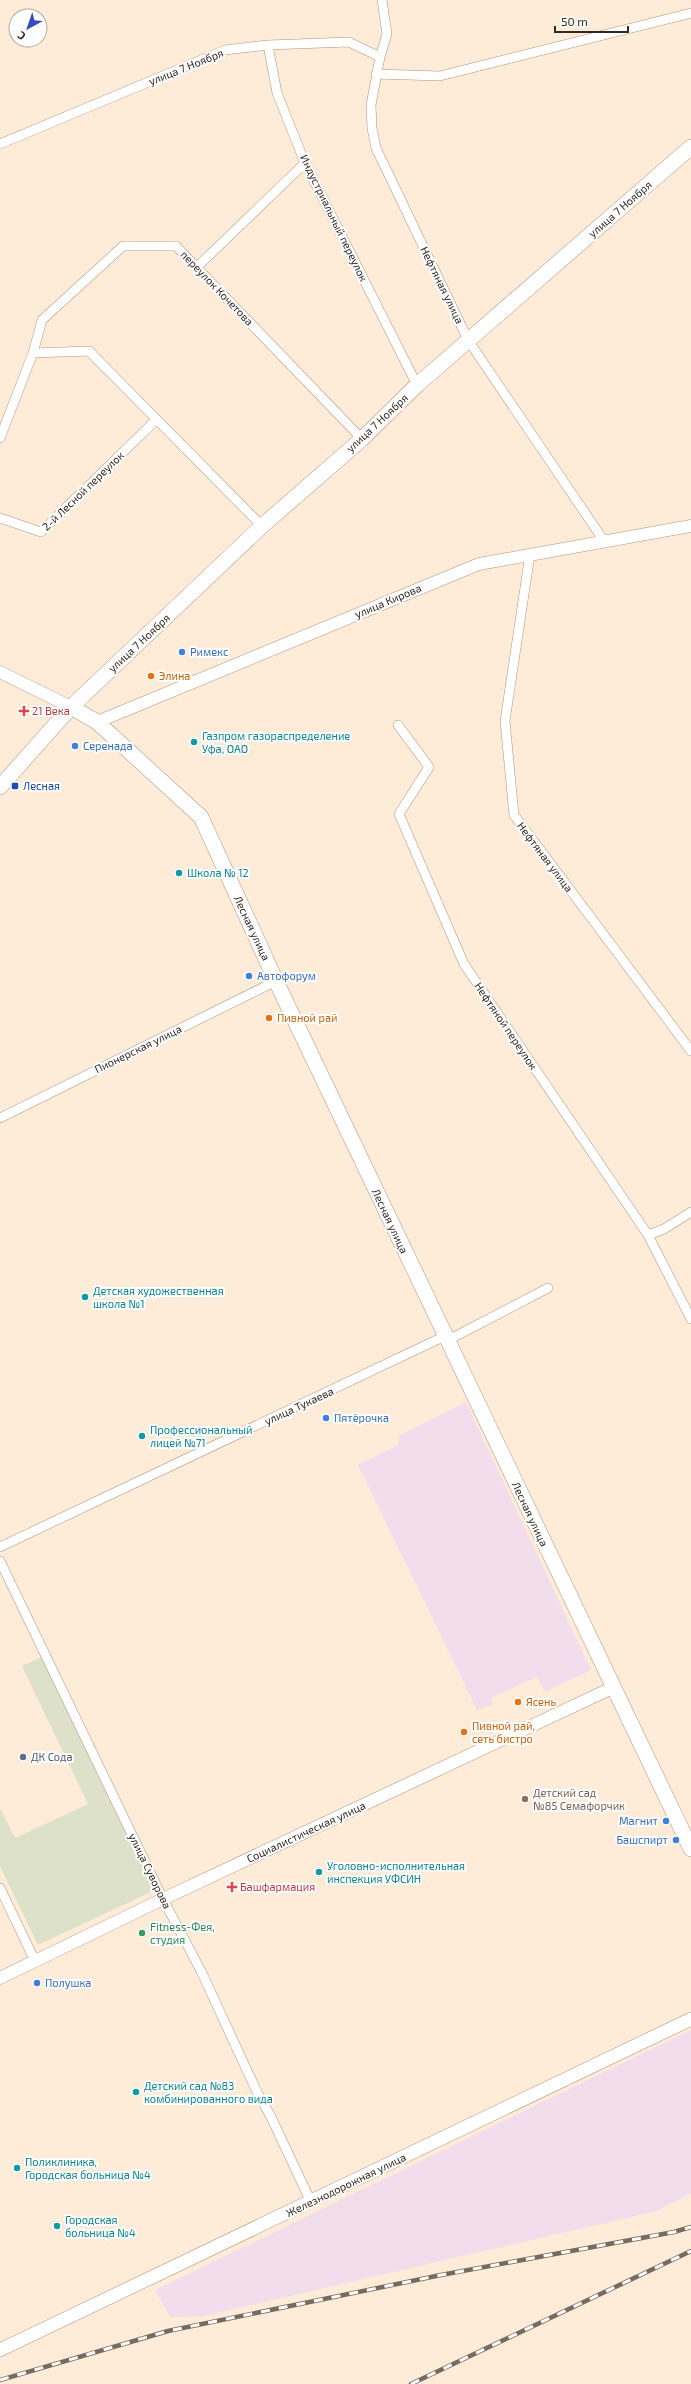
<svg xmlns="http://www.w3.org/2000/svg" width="691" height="2384" viewBox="0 0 691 2384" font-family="'Exo 2',sans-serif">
  <rect width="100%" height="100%" fill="#feebd8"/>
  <!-- industrial -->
  <path fill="#f2dded" d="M466 1402 591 1670 545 1692 537 1677 491 1698 493 1704 477 1710 358 1465 398 1445 400 1435Z
    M691 2030V2193L657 2211 204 2316 170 2317 155 2290Z"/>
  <!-- green -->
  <path fill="#dde1c9" d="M42 1657 153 1891 38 1945 0 1866V1808L15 1838 88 1804 22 1666Z"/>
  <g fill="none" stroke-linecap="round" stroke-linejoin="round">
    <!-- minor casing -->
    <g stroke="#ab957f" stroke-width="10">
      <path id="minor" d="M382 0 387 34 380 57 371 105 372 128 376 148 468 340 604 541
        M268 45 277 93 305 163 417 385
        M376 74 440 76 691 13
        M0 144 225 50 268 45 349 42 380 57
        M197 267 305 163
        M33 353 89 351 262 526
        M0 438 33 353 42 320 123 246H176L362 439
        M0 518 41 532 156 420
        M530 554 505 721 514 815 691 1051
        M398 725 429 767 399 814 464 964 648 1235 691 1319
        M0 1118 276 981
        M648 1235 664 1229 691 1212
        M0 1547 445 1336 454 1337 548 1288
        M0 1561 163 1899 201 1971 257 2092 271 2117 311 2202
        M0 1888 35 1961"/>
    </g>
    <!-- tertiary casing -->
    <g stroke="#ab957f" stroke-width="13">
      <path id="tertiary" d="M0 672 71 707
        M97 722 479 564 691 526
        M0 1978 163 1899 612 1688"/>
    </g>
    <!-- secondary casing -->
    <g stroke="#ab957f" stroke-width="14">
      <path id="secondary" d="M0 2350 691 2019"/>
    </g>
    <!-- primary casing -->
    <g stroke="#ab957f" stroke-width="16">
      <path id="primary" d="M71 707 97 722 201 817 276 981 691 1849
        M0 787 71 707 262 526 362 439 417 385 691 147"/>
    </g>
    <!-- minor -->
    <use href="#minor" stroke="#fff" stroke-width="9"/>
    <!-- tertiary -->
    <use href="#tertiary" stroke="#fff" stroke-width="12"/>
    <!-- secondary -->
    <use href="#secondary" stroke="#fff" stroke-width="13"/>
    <!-- primary -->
    <use href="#primary" stroke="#fff" stroke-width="15"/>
    <!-- rail casing -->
    <g stroke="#776a5e" stroke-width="4.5">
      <path id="rail" d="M0 2380 168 2331 441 2275 674 2232 691 2227
        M411 2384 691 2251"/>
    </g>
    <!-- rail -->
    <use href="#rail" stroke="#fff" stroke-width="3" stroke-dasharray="9" stroke-linecap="butt"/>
  </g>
  <!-- markers -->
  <g fill="#3f7fe0" stroke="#fff" stroke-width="1.5">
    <circle cx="182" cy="652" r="4"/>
    <circle cx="75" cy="746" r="4"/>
    <circle cx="249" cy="976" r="4"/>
    <circle cx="326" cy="1418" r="4"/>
    <circle cx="666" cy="1821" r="4"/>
    <circle cx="676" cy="1840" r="4"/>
    <circle cx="37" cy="1983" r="4"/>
  </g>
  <g fill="#e8710a" stroke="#fff" stroke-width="1.5">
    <circle cx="151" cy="676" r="4"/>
    <circle cx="269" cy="1018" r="4"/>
    <circle cx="518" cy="1702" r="4"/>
    <circle cx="464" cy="1732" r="4"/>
  </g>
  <g fill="#e0444e" stroke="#fff" stroke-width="1.5">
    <path d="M22 705h4v4h4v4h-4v4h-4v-4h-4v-4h4z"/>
    <path d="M230 1881h4v4h4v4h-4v4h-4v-4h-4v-4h4z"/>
  </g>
  <g fill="#0f9aa8" stroke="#fff" stroke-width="1.5">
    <circle cx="194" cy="742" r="4"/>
    <circle cx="179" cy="873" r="4"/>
    <circle cx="85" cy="1297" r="4"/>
    <circle cx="142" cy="1436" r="4"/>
    <circle cx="319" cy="1872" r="4"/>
    <circle cx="136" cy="2092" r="4"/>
    <circle cx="17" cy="2168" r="4"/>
    <circle cx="57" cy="2226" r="4"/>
  </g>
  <rect fill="#1a4fb4" stroke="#fff" stroke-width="1.5" x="11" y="782" width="8" height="8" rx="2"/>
  <circle fill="#5c6f8a" stroke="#fff" stroke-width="1.5" cx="23" cy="1757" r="4"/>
  <circle fill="#8d6e63" stroke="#fff" stroke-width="1.5" cx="525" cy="1799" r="4"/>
  <circle fill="#2e9e5b" stroke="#fff" stroke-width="1.5" cx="142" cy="1933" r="4"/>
  <g text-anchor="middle" stroke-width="4" stroke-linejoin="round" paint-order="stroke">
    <!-- street labels -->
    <g font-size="11" fill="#31281f" stroke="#fff">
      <text transform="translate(186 67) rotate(-22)" y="4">улица 7 Ноября</text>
      <text transform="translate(620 209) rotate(-41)" y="4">улица 7 Ноября</text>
      <text transform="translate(334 218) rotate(64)" y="4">Индустриальный переулок</text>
      <text transform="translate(442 285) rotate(64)" y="4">Нефтяная улица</text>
      <text transform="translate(217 288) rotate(46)" y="4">переулок Кочетова</text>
      <text transform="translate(377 423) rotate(-43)" y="4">улица 7 Ноября</text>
      <text transform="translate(83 491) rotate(-44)" y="4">2-й Лесной переулок</text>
      <text transform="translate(388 601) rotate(-23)" y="4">улица Кирова</text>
      <text transform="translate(139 643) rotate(-43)" y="4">улица 7 Ноября</text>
      <text transform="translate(545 857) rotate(53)" y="4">Нефтяная улица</text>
      <text transform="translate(252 928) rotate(65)" y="4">Лесная улица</text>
      <text transform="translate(506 1026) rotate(56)" y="4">Нефтяной переулок</text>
      <text transform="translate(138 1049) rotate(-26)" y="4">Пионерская улица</text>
      <text transform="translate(390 1221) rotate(65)" y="4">Лесная улица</text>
      <text transform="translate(299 1406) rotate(-25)" y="4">улица Тукаева</text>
      <text transform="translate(530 1514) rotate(65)" y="4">Лесная улица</text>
      <text transform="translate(306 1832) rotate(-25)" y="4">Социалистическая улица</text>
      <text transform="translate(150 1871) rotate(64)" y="4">улица Суворова</text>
      <text transform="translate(346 2185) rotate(-26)" y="4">Железнодорожная улица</text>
    </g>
    <!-- shop labels -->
    <g font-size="11" fill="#366cbe" stroke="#fff" text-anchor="start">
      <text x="190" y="656">Римекс</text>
      <text x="83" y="750">Серенада</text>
      <text x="257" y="980">Автофорум</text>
      <text x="334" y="1422">Пятёрочка</text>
      <text x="658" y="1825" text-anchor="end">Магнит</text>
      <text x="668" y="1844" text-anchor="end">Башспирт</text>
      <text x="45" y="1987">Полушка</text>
    </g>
    <!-- food labels -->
    <g font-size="11" fill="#c56008" stroke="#fff" text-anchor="start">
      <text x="159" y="680">Элина</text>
      <text x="277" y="1022">Пивной рай</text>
      <text x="526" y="1706">Ясень</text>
      <text x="472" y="1730">Пивной рай,<tspan x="472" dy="13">сеть бистро</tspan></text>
    </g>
    <!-- health labels -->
    <g font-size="11" fill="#be3a42" stroke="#fff" text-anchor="start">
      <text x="32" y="715">21 Века</text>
      <text x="240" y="1891">Башфармация</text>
    </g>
    <!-- culture labels -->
    <g font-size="11" fill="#0d838f" stroke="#fff" text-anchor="start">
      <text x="202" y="740">Газпром газораспределение<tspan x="202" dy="13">Уфа, ОАО</tspan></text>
      <text x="187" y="877">Школа № 12</text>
      <text x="93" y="1295">Детская художественная<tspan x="93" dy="13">школа №1</tspan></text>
      <text x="150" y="1434">Профессиональный<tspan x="150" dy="13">лицей №71</tspan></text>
      <text x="327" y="1870">Уголовно-исполнительная<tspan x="327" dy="13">инспекция УФСИН</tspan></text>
      <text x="144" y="2090">Детский сад №83<tspan x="144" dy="13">комбинированного вида</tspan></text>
      <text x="25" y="2166">Поликлиника,<tspan x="25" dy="13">Городская больница №4</tspan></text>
      <text x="65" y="2224">Городская<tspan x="65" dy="13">больница №4</tspan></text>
    </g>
    <!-- transit labels -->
    <g font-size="11" fill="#164399" stroke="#fff" text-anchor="start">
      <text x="23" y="790">Лесная</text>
    </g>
    <!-- service labels -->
    <g font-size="11" fill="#4e5e75" stroke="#fff" text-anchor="start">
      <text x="31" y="1761">ДК Сода</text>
    </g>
    <!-- education labels -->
    <g font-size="11" fill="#785e54" stroke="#fff" text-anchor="start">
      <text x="533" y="1797">Детский сад<tspan x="533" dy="13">№85 Семафорчик</tspan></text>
    </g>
    <!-- leisure labels -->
    <g font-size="11" fill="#27864d" stroke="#fff" text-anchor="start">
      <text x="150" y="1931">Fitness-Фея,<tspan x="150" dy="13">студия</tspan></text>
    </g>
  </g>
  <!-- north arrow -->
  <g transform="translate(28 28) rotate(220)"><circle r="19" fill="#ffffff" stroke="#ada9a5"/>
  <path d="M0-3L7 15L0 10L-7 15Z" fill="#374bbd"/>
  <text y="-6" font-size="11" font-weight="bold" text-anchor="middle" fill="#31281f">С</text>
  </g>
  <!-- scale -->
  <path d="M555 26v6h73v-6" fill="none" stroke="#31281f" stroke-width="2"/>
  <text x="561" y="26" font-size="12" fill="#31281f" stroke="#ffffff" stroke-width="3" paint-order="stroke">50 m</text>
</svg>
